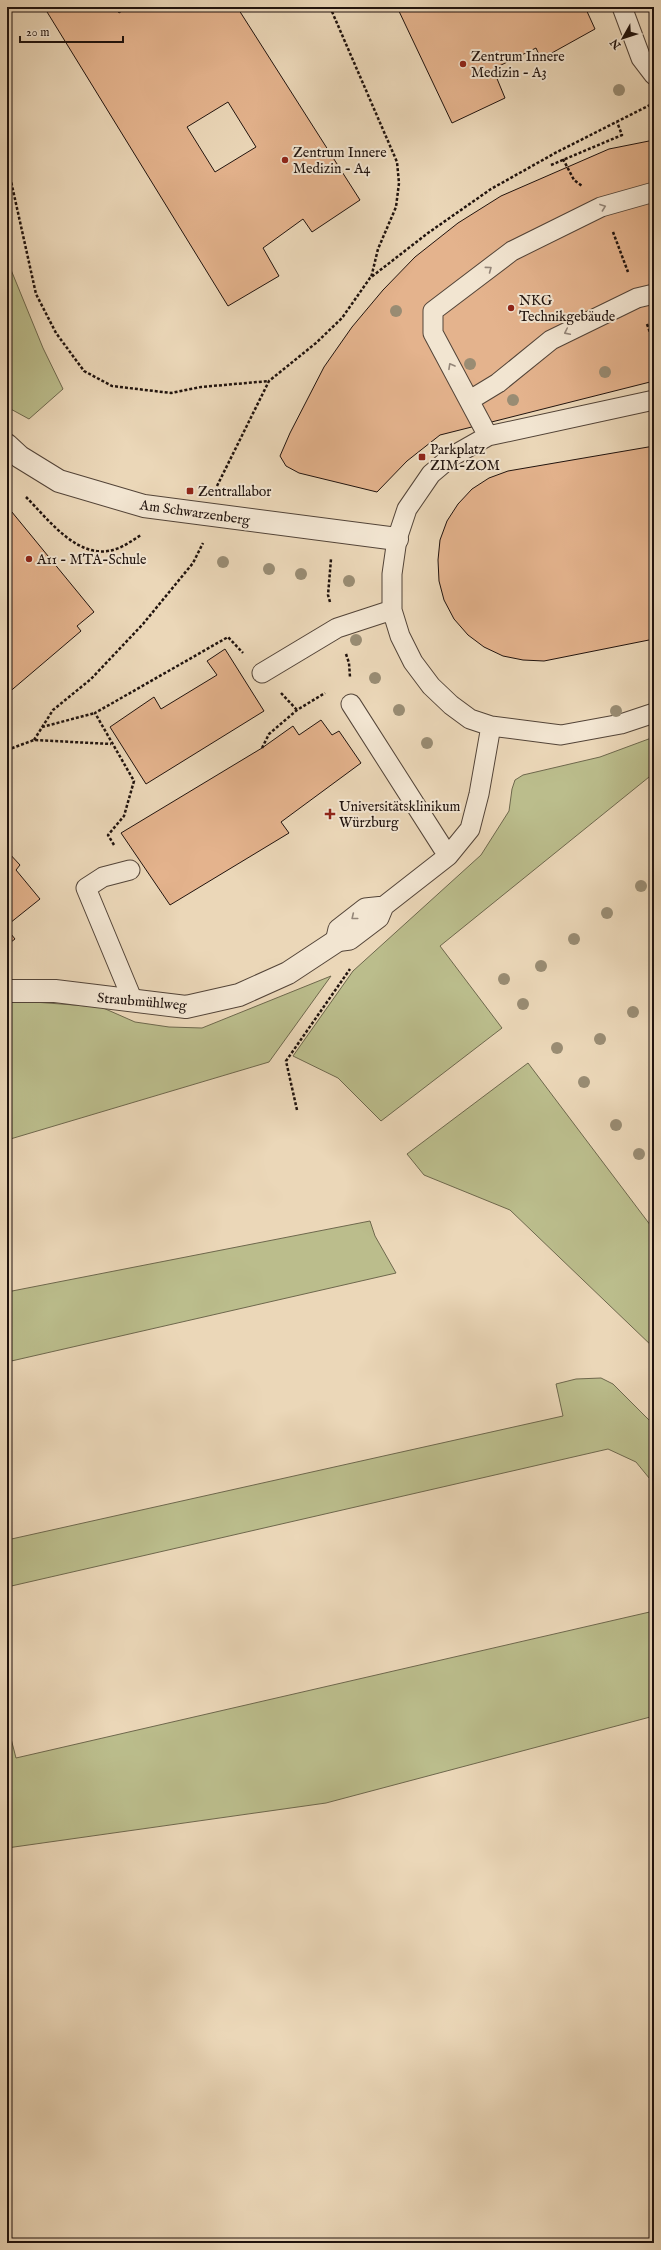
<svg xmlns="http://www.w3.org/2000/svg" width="661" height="2250" viewBox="0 0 661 2250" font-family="'IM FELL English',serif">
  <rect width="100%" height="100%" fill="#ebd7b8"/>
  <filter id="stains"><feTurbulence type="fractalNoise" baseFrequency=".005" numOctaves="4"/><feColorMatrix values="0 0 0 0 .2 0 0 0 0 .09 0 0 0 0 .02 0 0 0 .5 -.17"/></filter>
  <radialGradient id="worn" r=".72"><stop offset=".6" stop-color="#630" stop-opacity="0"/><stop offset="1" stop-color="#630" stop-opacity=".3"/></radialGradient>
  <!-- green -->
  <path fill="#bbbd8c" stroke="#6e684d" d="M7 260 43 348 63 389 29 419 7 407Z
    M654 737V773L440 946 502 1028 381 1121 338 1078 293 1056 353 971 481 855 509 811 512 789 515 780 523 775 600 757Z
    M331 976 269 1062 7 1140V1000L101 1007 135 1022 169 1027 202 1028Z
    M528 1063 654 1230V1348L510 1210 424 1175 407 1154Z
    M370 1221 375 1236 396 1273 7 1362V1292Z
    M601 1378 613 1384 654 1425V1484L636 1462 608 1449 7 1587V1540L563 1416 556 1384 576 1379Z
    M654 1611V1716L326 1803 7 1848V1723L16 1758Z"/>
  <!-- building -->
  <path fill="#e4b38d" stroke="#20130e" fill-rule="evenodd" d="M44 7H115L119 13 128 7H237L360 200 312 232 303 219 263 248 279 276 228 306ZM228 102 256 147 215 172 187 127Z
    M397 7H585L595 29 541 59 536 48 493 69 505 98 452 123Z
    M654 140V381L440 435 407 461 377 492 299 473 286 466 280 456 290 433 324 367 352 327 383 290 415 257 458 223 501 196 609 149Z
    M654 446V639L544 661 523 660 503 656 484 647 468 635 454 619 444 600 439 581 438 560 440 540 447 521 458 504 472 489 489 478 508 471Z
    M7 506 94 612 77 626 81 631 7 694Z
    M225 649 264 711 146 784 110 727 154 697 161 709 217 675 207 661Z
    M321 720 332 735 339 731 361 763 281 822 289 833 170 905 121 833 262 748 293 726 299 735Z
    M7 851 20 865 16 870 40 899 10 923 7 921Z
    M7 929 15 939 7 945Z"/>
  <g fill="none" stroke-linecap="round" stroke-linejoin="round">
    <!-- service casing -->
    <g stroke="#534438" stroke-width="21">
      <path id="service" d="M622 7 641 58 654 75
        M470 400 498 383 551 340 637 298 654 294
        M654 400 488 436 451 457 431 474 407 509 397 539 392 574V610L400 636 413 662 431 686 451 705 470 719 491 726 561 735 621 724 654 713
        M488 436 433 333V311L512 251 601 207 654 192
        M262 673 337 628 392 610
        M351 704 448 856
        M130 870 103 877 86 888 133 1001
        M384 906 379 918 350 940 335 942 338 929 365 908 384 906 448 856 470 829 479 794 491 726"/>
    </g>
    <!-- minor casing -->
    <g stroke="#534438" stroke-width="24">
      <path id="minor" d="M7 445 20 457 59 481 144 506 397 539
        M7 991H55L186 1007 239 995 288 973 335 942"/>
    </g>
    <!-- path -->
    <path stroke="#20130e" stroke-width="2.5" stroke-dasharray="3 2" stroke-linecap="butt" d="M330 7 397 162 399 183 396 207 378 249 371 278
      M563 159 574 180 582 186
      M7 163 36 294 56 333 84 371 112 386 171 393 201 387 269 381
      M551 165 622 135 617 122
      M613 232 628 272
      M647 324 654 344
      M217 486 269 381 316 343 342 318 370 278 428 233 491 189 557 152 652 104
      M26 497C49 520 79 562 116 549 125 546 133 540 141 535
      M330 602 328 595 331 559
      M346 654 349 663 350 677
      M281 693 297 710
      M42 727 95 713
      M34 740 53 710 91 679 143 624 193 563 203 543
      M262 748 269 734 297 710 325 693
      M7 750 34 740 111 744
      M114 845 108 835 124 816 134 781 95 713 228 637 243 653
      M297 1110 286 1061 350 969"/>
    <!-- service -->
    <use href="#service" stroke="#f2e5d1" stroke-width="19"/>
    <!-- minor -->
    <use href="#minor" stroke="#f2e5d1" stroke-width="22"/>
  </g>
  <!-- trees -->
  <g fill="#998c73">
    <circle cx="619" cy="90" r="6"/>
    <circle cx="396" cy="311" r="6"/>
    <circle cx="470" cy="364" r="6"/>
    <circle cx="605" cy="372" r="6"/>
    <circle cx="513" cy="400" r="6"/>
    <circle cx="223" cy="562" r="6"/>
    <circle cx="269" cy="569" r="6"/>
    <circle cx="301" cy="574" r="6"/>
    <circle cx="349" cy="581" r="6"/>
    <circle cx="356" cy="640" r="6"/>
    <circle cx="375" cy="678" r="6"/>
    <circle cx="399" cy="710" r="6"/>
    <circle cx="616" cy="711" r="6"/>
    <circle cx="427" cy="743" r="6"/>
    <circle cx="641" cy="886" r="6"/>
    <circle cx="607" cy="913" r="6"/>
    <circle cx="574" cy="939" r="6"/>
    <circle cx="541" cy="966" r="6"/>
    <circle cx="504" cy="979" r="6"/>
    <circle cx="523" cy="1004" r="6"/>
    <circle cx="633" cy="1012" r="6"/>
    <circle cx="600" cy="1039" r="6"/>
    <circle cx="557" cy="1048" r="6"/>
    <circle cx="584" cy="1082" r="6"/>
    <circle cx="616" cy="1125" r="6"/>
    <circle cx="639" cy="1154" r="6"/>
  </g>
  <!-- one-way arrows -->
  <defs><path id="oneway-chevron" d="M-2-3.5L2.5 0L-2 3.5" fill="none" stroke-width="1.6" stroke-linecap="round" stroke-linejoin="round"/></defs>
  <g stroke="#948679">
    <use href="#oneway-chevron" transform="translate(603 207) rotate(-20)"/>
    <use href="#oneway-chevron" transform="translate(489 269) rotate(-37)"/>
    <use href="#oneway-chevron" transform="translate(567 332) rotate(154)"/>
    <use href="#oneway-chevron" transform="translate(451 366) rotate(-119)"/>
    <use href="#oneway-chevron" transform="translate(354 917) rotate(141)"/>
  </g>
  <!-- markers -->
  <g fill="#8f2418" stroke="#f2e5d1" stroke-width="1.5">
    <circle cx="463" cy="64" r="4"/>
    <circle cx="285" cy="160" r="4"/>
    <circle cx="511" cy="308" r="4"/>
    <rect x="418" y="453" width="8" height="8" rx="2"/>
    <rect x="186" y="487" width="8" height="8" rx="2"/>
    <circle cx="29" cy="559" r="4"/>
    <path d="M328 808h4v4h4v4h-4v4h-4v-4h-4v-4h4z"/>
  </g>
  <g text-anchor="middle" stroke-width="4" stroke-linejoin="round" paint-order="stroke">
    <!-- poi labels -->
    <g font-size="14" fill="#20130e" stroke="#f2e5d1" text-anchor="start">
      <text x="471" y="61">Zentrum Innere<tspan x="471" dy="16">Medizin - A3</tspan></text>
      <text x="293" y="157">Zentrum Innere<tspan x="293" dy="16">Medizin - A4</tspan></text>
      <text x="519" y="305">NKG<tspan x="519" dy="16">Technikgebäude</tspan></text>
      <text x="430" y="454">Parkplatz<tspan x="430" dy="16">ZIM-ZOM</tspan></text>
      <text x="198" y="496">Zentrallabor</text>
      <text x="37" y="564">A11 - MTA-Schule</text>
      <text x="339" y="811">Universitätsklinikum<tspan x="339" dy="16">Würzburg</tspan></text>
    </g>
    <!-- street labels -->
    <g font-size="14" fill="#20130e" stroke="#f2e5d1">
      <text transform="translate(195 512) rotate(8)" y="5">Am Schwarzenberg</text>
      <text transform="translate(142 1001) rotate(5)" y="5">Straubmühlweg</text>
    </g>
  </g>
  <!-- margin -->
  <rect width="661" height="2250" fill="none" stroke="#ebd7b8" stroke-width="24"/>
  <rect x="8" y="8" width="645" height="2234" fill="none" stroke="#20130e" stroke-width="2"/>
  <rect x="12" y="12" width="637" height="2226" fill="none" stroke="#20130e"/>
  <!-- north arrow -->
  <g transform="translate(623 38) rotate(231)" stroke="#f2e5d1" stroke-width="3" paint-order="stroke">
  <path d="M0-3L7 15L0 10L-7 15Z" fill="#20130e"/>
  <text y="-6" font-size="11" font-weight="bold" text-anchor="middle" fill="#20130e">N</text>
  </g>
  <!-- scale -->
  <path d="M20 36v6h103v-6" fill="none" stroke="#20130e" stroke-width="2"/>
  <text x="26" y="36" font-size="12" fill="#20130e" stroke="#f2e5d1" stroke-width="3" paint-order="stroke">20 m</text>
  <rect width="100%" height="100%" filter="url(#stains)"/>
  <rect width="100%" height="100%" fill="url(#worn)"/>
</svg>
